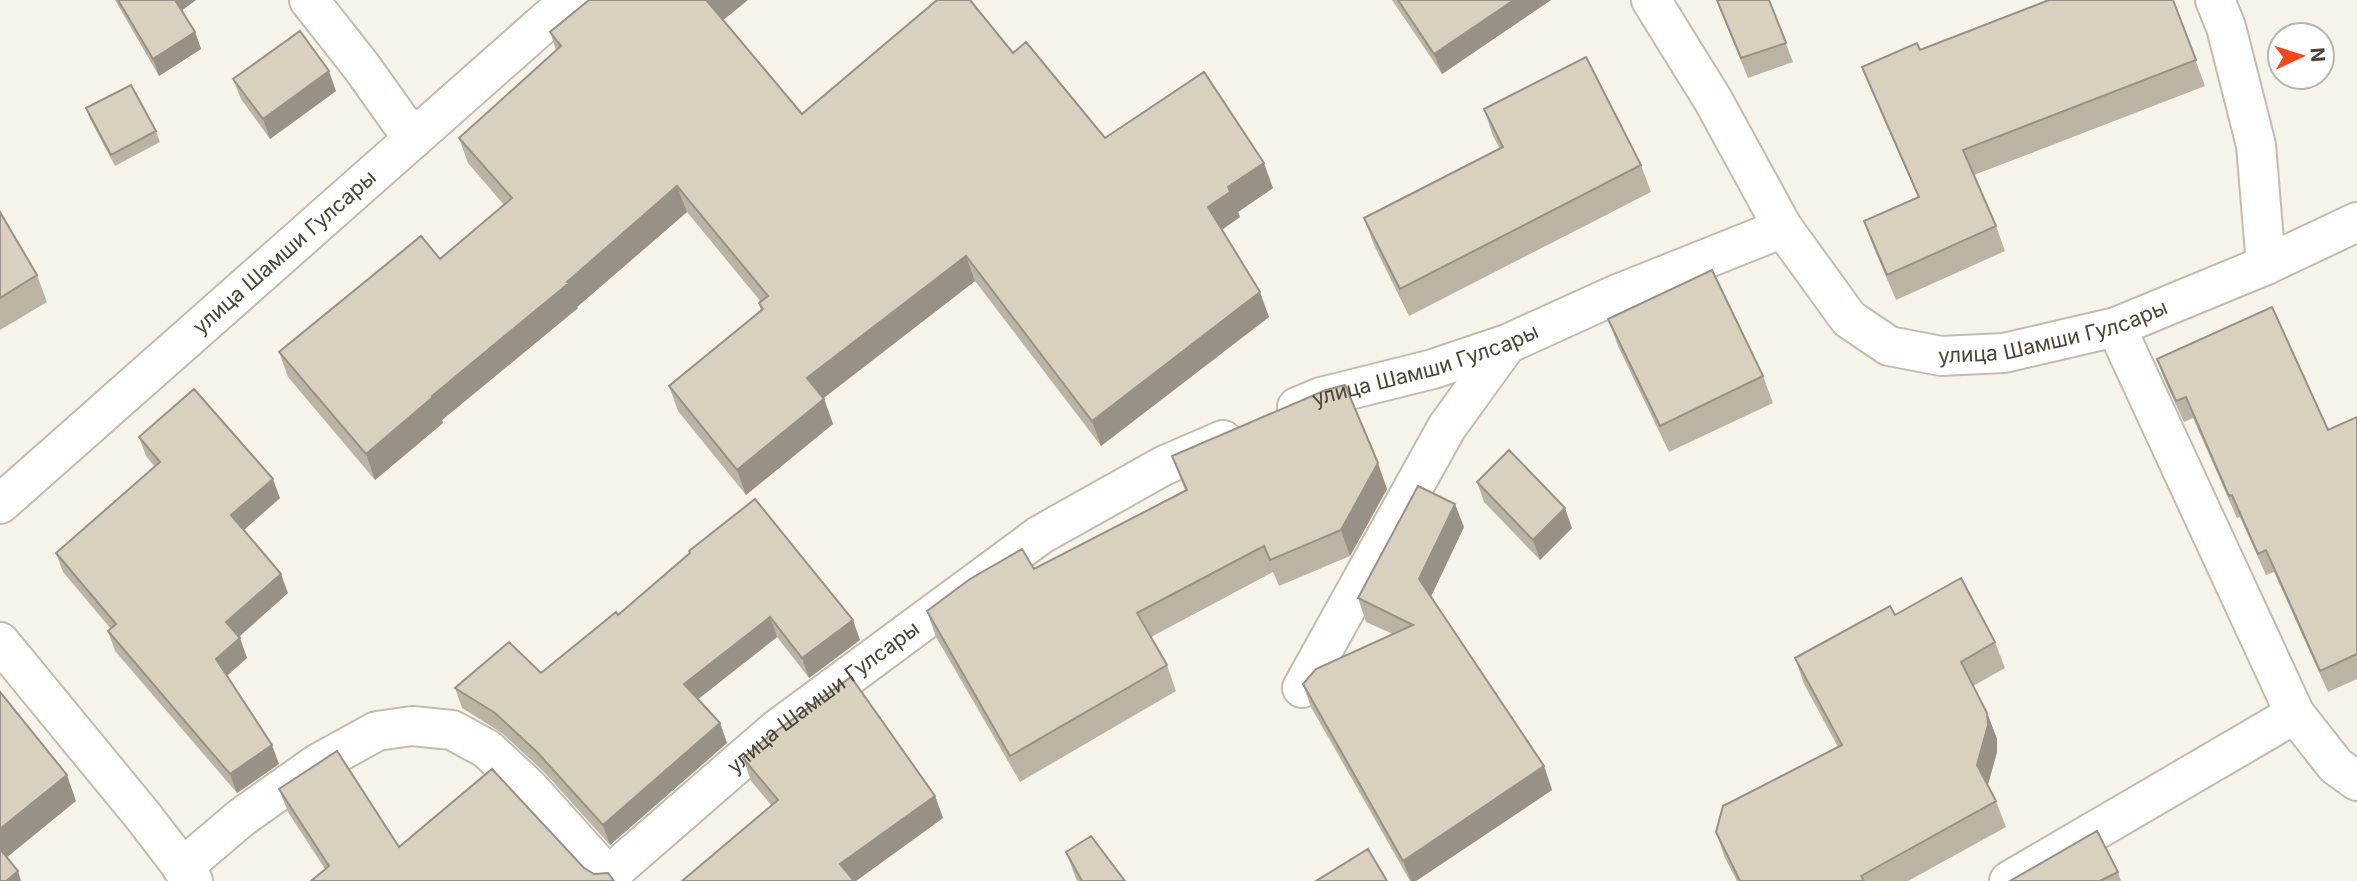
<svg xmlns="http://www.w3.org/2000/svg" width="2357" height="881" viewBox="0 0 2357 881" font-family="Inter,sans-serif">
  <rect width="100%" height="100%" fill="#f6f3eb"/>
  <g fill="none" stroke-linecap="round" stroke-linejoin="round">
    <!-- street casing -->
    <g stroke="#c3bcac" stroke-width="42">
      <g id="street">
        <path d="M309 0 361 66 413 139"/>
        <path id="s1" d="M1651 0 1713 100 1783 228 1849 319 1889 346 1941 356 2004 353 2116 327 2266 265 2357 222"/>
        <path d="M2215 0 2226 27 2256 145 2266 265"/>
        <path d="M2116 327 2295 714 2336 766 2357 781"/>
        <path id="s2" d="M1297 407 1321 397 1433 369 1507 344 1615 295 1783 228"/>
        <path id="s3" d="M0 504 570 0"/>
        <path d="M0 642 143 816 193 881"/>
        <path d="M1302 688 1447 427 1507 344"/>
        <path id="s4" d="M182 868 242 817 317 764 377 731 412 726 452 730 487 749 529 788 608 876 776 730 1040 535 1163 466 1223 440"/>
        <path d="M2009 881 2295 714"/>
      </g>
    </g>
    <!-- street -->
    <use href="#street" stroke="#fff" stroke-width="38"/>
  </g>
  <!-- wall -->
  <path fill="#bbb3a4" d="M115 0H196L181 11 195 32 201 49 159 76Z
    M1392 0H1551L1442 74Z
    M1716 0H1769L1793 62 1748 78Z
    M2173 0 2205 86 1974 175 1996 226 2005 251 1896 300 1873 246 1864 221 1918 197 1872 92 1862 67 1920 50Z
    M724 20 802 114 1013 53 1105 138 1273 188 1238 212 1240 217 1222 230 1269 317 1101 446 975 281 824 398 833 424 746 495 678 411 669 386 761 311 759 303 761 302 687 212 577 307 578 308 442 420 443 423 375 480 288 377 279 352 440 259 504 205 468 163 459 138 556 50 550 32Z
    M233 79 336 91 270 139 241 99Z
    M86 108 156 131 160 142 115 166 90 119Z
    M1484 109 1641 165 1651 192 1409 316 1374 245 1364 218 1500 149 1493 136Z
    M0 212 37 275 47 302 0 330Z
    M1608 319 1763 376 1773 403 1669 452 1618 346Z
    M2157 359 2328 430 2357 417V679L2328 692 2274 572 2266 575 2240 517 2237 518 2193 418 2184 422 2165 381Z
    M139 437 280 498 244 530 288 593 239 637 247 658 227 676 279 764 237 793 115 651 108 631 111 629 63 572 56 553 155 467 146 456Z
    M1172 456 1387 489 1350 556 1279 586 1273 572 1151 637 1167 665 1176 691 1020 782 936 637 927 611 1034 569 1185 490Z
    M1477 482 1572 528 1540 560 1484 502Z
    M1464 527 1431 596 1544 766 1552 790 1416 881H1410L1311 707 1303 684 1393 634 1366 622 1358 598Z
    M690 553 860 640 809 678 777 637 698 699 720 723 727 743 610 845 545 773 502 733 462 708 455 688 541 673 618 615Z
    M1895 615 1995 642 2005 668 1973 686 1987 713 1997 739V752L1988 785 1996 801 2006 827 1908 881H1737L1725 858 1716 832 1838 747 1804 684 1795 658Z
    M743 758 935 796 943 818 856 881H682L772 806 751 781Z
    M279 789 399 847 594 874 614 881 325 869 288 812Z
    M1066 852 1125 881H1077Z
    M2118 872 2121 881H2010Z"/>
  <!-- shaded-wall -->
  <path fill="#989286" d="M174 0H196L178 13Z
    M708 0H748L716 26Z
    M1514 0H1551L1442 74 1434 54Z
    M195 32 201 49 159 76 153 59Z
    M329 71 336 91 270 139 263 119Z
    M1264 163 1273 188 1238 212 1240 217 1217 233 1208 207 1228 187Z
    M677 186 687 212 577 307 578 308 442 420 443 423 375 480 366 454 432 396 567 282Z
    M966 256 975 281 817 403 807 378Z
    M1260 292 1269 317 1101 446 1092 421Z
    M824 399 833 424 746 495 737 470Z
    M1378 463 1387 489 1350 556 1341 530Z
    M273 479 280 498 238 535 231 515Z
    M1455 504 1464 527 1428 603 1419 579Z
    M1565 508 1572 528 1540 560 1533 540Z
    M281 574 288 593 233 642 226 622Z
    M770 617 777 637 692 704 684 684Z
    M853 620 860 640 809 678 802 658Z
    M240 638 247 658 223 679 216 659Z
    M1987 713 1997 739V752L1986 791 1977 765Z
    M720 723 727 743 610 845 603 825Z
    M272 745 279 764 237 793 230 774Z
    M1544 766 1552 790 1416 881H1411L1403 861Z
    M67 775 76 801 0 863V829Z
    M935 796 943 818 856 881H847L840 864Z
    M18 871 21 881H6Z"/>
  <!-- building -->
  <path fill="#d9d0bf" stroke="#989286" stroke-width="2" d="M118 0H175L195 32 153 59Z
    M589 0H708L707 1 802 114 937 0H970L1013 53 1026 42 1105 138 1204 72 1264 163 1228 187 1230 192 1208 207 1260 292 1092 421 966 256 807 378 824 399 737 470 669 386 763 309 759 303 768 296 677 186 567 282 569 283 432 396 433 397 366 454 279 352 421 236 440 259 512 198 459 138 561 46 550 32Z
    M1398 0H1514L1434 54Z
    M1717 0H1769L1786 43 1741 58Z
    M2049 0H2173L2196 60 1963 150 1996 226 1887 275 1864 221 1919 197 1862 67 1917 43 1920 50Z
    M300 31 329 71 263 119 233 79Z
    M1586 57 1641 165 1400 289 1364 218 1503 147 1484 109Z
    M131 85 156 131 111 155 86 108Z
    M0 212 37 275 0 298Z
    M1712 270 1763 376 1660 426 1608 319Z
    M2272 307 2328 430 2357 417V654L2320 671 2266 550 2258 554 2232 495 2229 496 2186 397 2176 401 2157 359Z
    M1345 385 1378 463 1341 530 1270 560 1264 546 1137 613 1167 665 1010 756 927 611 970 579 1022 549 1034 569 1187 490 1172 456 1326 390Z
    M194 389 273 479 231 515 281 574 226 622 240 638 216 659 272 745 230 774 108 631 116 624 56 553 160 462 139 437Z
    M1509 450 1565 508 1533 540 1477 482Z
    M1418 486 1455 504 1419 579 1544 766 1403 861 1303 684 1316 669 1413 625 1358 598Z
    M755 499 853 620 802 658 770 617 684 684 720 723 603 825 538 753 495 713 455 688 509 642 541 673 616 612 618 615 690 553 689 551Z
    M1961 578 1995 642 1961 662 1987 713 1988 725 1977 765 1996 801 1861 876 1864 881H1740L1716 832 1723 806 1842 745 1795 658 1890 606 1895 615Z
    M851 677 935 796 840 864 854 881H682L778 800 743 758 764 740Z
    M0 692 67 775 0 829Z
    M337 751 399 847 492 769 584 868 594 874 608 873 614 881H311L329 866 279 789Z
    M2097 831 2118 872 2100 881H2010Z
    M1091 836 1125 881H1082L1066 852Z
    M0 849 18 871 6 881H0Z
    M1368 849 1387 881H1316Z"/>
  <g text-anchor="middle" stroke-width="5" stroke-linejoin="round" paint-order="stroke">
    <!-- street labels -->
    <g font-size="21" fill="#4c4537" stroke="#fff">
      <text dy="7" stroke="none"><textPath href="#s3" startOffset="380">улица Шамши Гулсары</textPath></text>
      <text dy="7" stroke="none"><textPath href="#s1" startOffset="592">улица Шамши Гулсары</textPath></text>
      <text dy="7" stroke="none"><textPath href="#s2" startOffset="135">улица Шамши Гулсары</textPath></text>
      <text dy="7" stroke="none"><textPath href="#s4" startOffset="810">улица Шамши Гулсары</textPath></text>
    </g>
  </g>
  <!-- north arrow -->
  <g transform="translate(2301 56) rotate(86)"><circle r="33" fill="#ffffff" stroke="#b7b5af" stroke-width="2"/>
  <path d="M0-5L12 26L0 18L-12 26Z" fill="#ff4619"/>
  <text y="-10" font-size="19" font-weight="bold" text-anchor="middle" fill="#4c4537">N</text>
  </g>
</svg>
